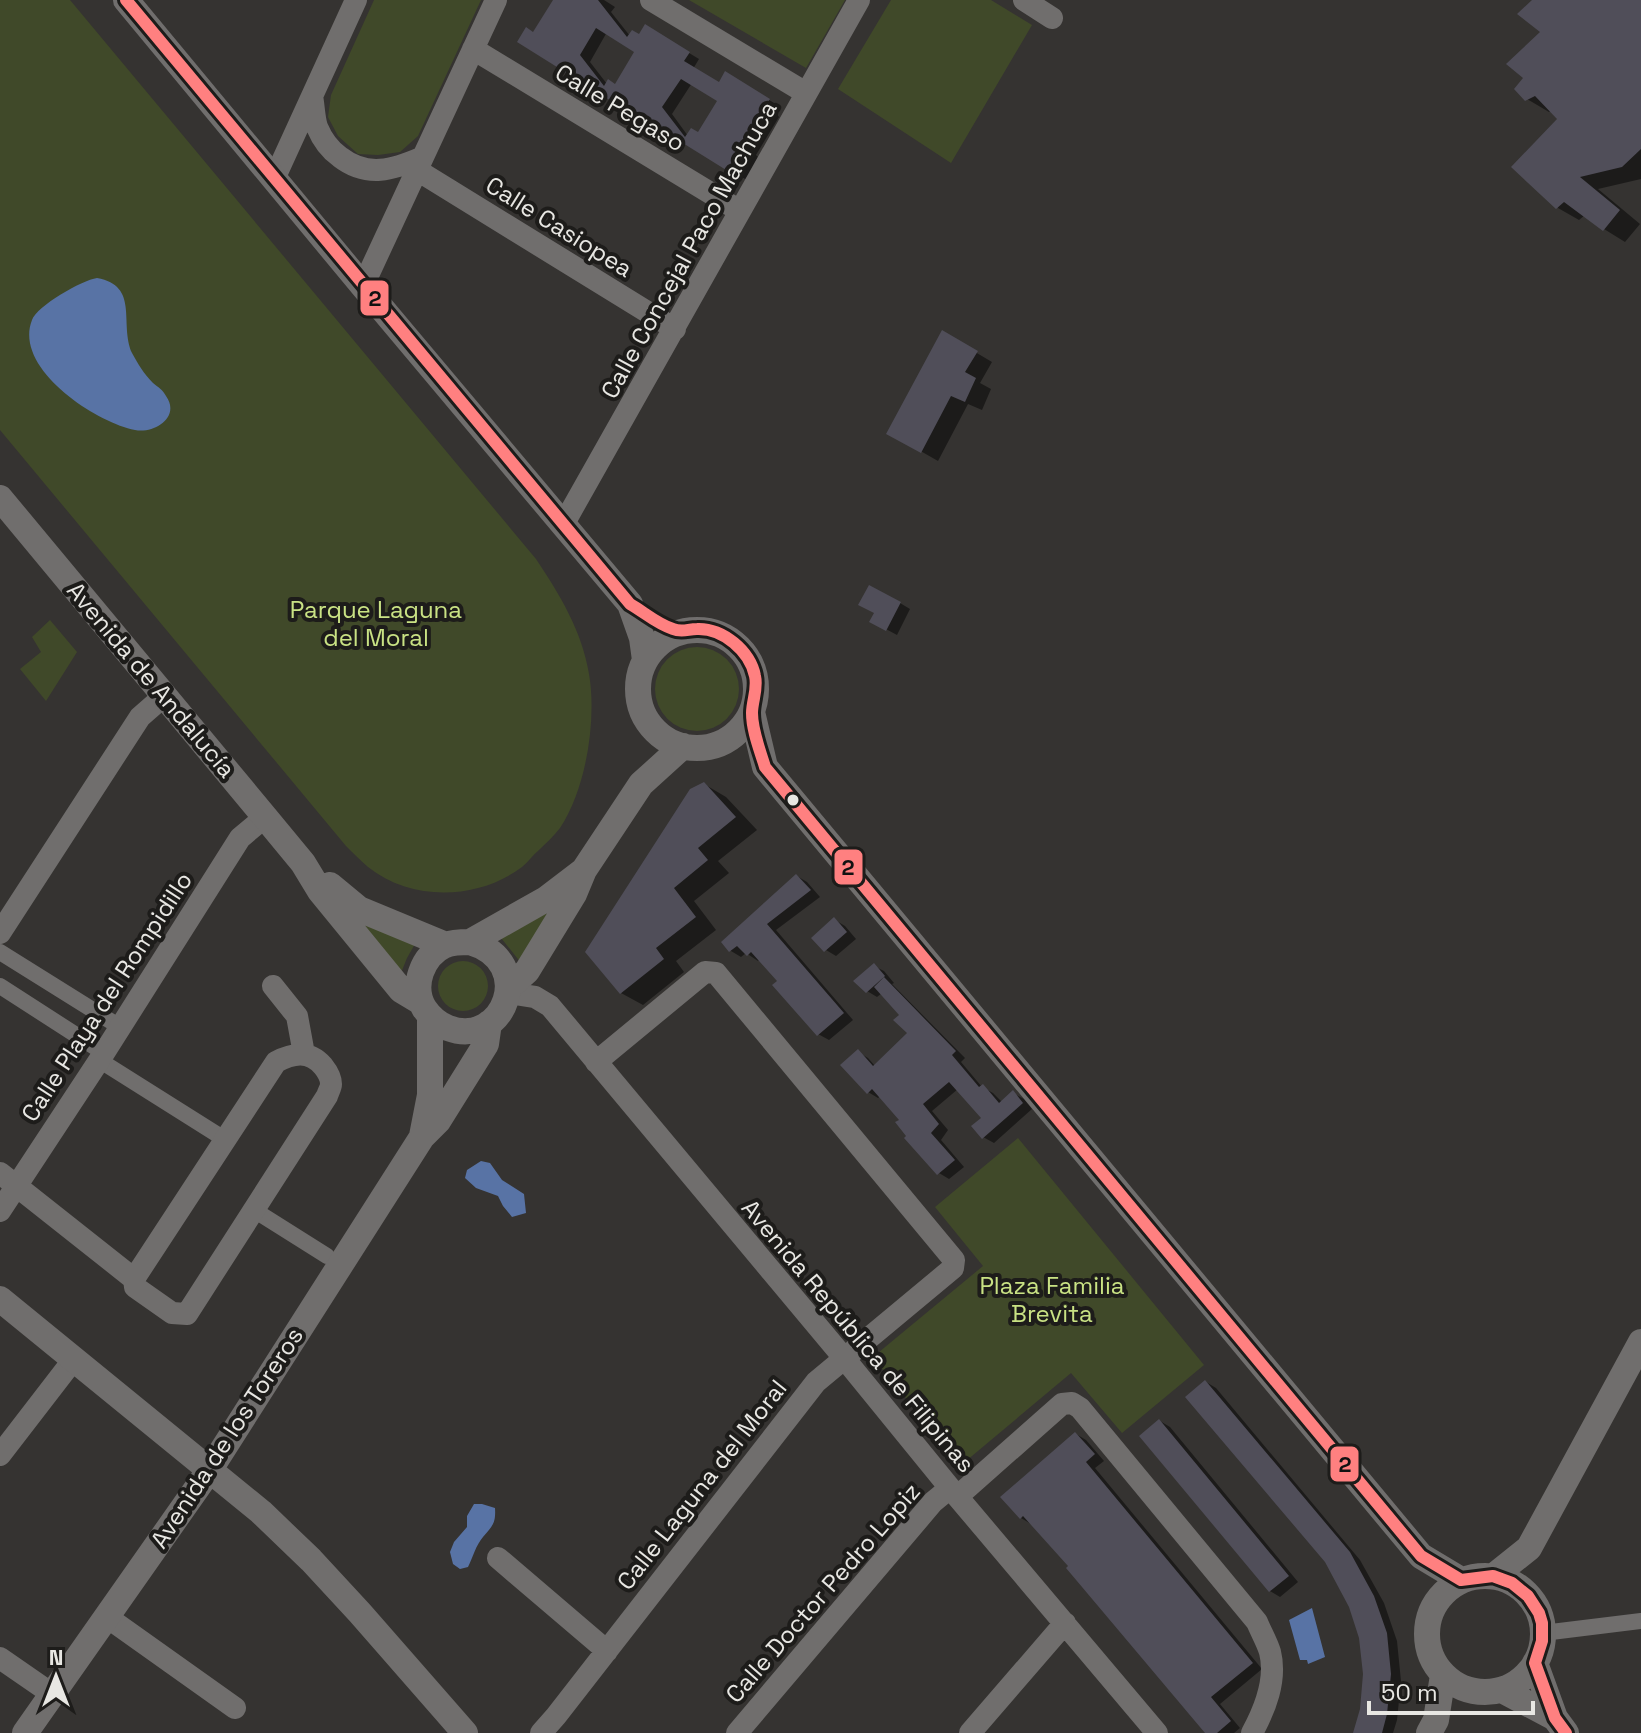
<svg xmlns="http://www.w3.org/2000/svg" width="1641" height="1733" viewBox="0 0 1641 1733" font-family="'Space Grotesk',sans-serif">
  <rect width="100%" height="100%" fill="#353331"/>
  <!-- green -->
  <path fill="#404929" d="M0 0H70L536 559C560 595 582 631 589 674 597 720 586 789 560 828 554 836 546 843 539 850 533 855 528 862 522 867 478 900 412 902 368 867 360 860 353 853 346 846L0 430Z
    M374 0H481L418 136 400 152 378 155 358 154 338 136 328 117 331 95Z
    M689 0H845L806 68Z
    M891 0H991L1032 25 951 163 838 89Z
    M50 620 77 652 46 701 20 669 41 652 32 637Z
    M655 689a42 42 0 1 1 84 0a42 42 0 1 1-84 0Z
    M553 906 521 963 498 934Z
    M356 919 415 944 407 958 401 973Z
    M438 986a25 25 0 1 1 50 0a25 25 0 1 1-50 0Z
    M1018 1138 1204 1365 1122 1433 1071 1373 960 1466 873 1357 983 1266 935 1207Z"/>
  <!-- water -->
  <path fill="#5873a5" d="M97 278C140 286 119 323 132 353 138 364 144 374 153 383 158 387 163 390 166 396 181 417 154 434 135 430 95 422 13 368 32 320 37 306 82 280 97 278Z
    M481 1161 490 1163 502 1180 524 1194 526 1213 512 1217 503 1206 498 1196 476 1188 465 1178 467 1170Z
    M474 1504H482L495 1508C496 1524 492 1526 483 1537 476 1545 473 1557 468 1567L460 1569 453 1564 450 1552 454 1542 467 1527V1516Z
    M1312 1608 1325 1657 1308 1664 1307 1660H1300L1289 1620Z"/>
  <!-- shadow -->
  <path fill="#0007" fill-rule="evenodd" d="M554 0H604L615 7 611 12 630 36 640 37 646 27 699 59 693 69 719 84 726 74 779 106 775 112 779 117 756 155 758 157 755 163 759 168 750 182 668 132 667 133 657 128 534 34ZM607 32 637 51 616 86 607 84 590 62ZM692 83 720 100 699 135 688 136 672 114Z
    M1535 0H1641V179L1598 189 1640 224 1625 242 1604 229 1585 215 1579 220 1558 208 1560 119 1552 110 1549 112 1527 99 1526 78 1543 31Z
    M943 333 992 362 980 383 991 389 982 410 968 404 938 461 889 433Z
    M900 603 910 609 897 635 871 621Z
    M704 784 726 797 757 830 718 861 729 873 694 901 716 930 676 961 684 972 643 1005 621 993Z
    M797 876 807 882 820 897 776 930 853 1020 829 1040 818 1034 779 981 760 959 758 961 746 953 741 957 731 951 724 942Z
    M835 920 845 926 856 939 836 956 826 950Z
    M874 966 884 971 894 983 892 984 965 1058 961 1062 982 1087 993 1093 1002 1102 1013 1093 1024 1099 1032 1109 994 1143 983 1137 984 1118 958 1089 932 1111 948 1130 941 1140 964 1167 949 1179 939 1173 902 1120 881 1096 878 1098 868 1092 858 1052 868 1058 875 1066 910 1034 901 1015 882 993 877 997 867 991Z
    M1206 1382 1216 1388 1360 1560 1384 1603 1397 1641 1401 1681 1397 1720 1393 1733H1355L1362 1709 1365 1674 1361 1638 1351 1606 1326 1561Z
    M1160 1421 1170 1427 1298 1582 1280 1597 1270 1591Z
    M1076 1434 1086 1440 1104 1461 1095 1468 1262 1669 1220 1704 1240 1728 1234 1733H1207L1071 1566 1031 1524 1021 1518Z"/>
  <!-- building -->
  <path fill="#504e59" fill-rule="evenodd" d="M553 0H598L627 37 632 30 639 34 645 24 690 52 684 61 719 82 725 71 770 99 766 105 770 110 746 148 749 149 745 156 749 161 739 178 657 127 656 129 517 42 526 27 533 32ZM596 28 634 52 615 84 608 79 604 86 580 55ZM681 79 717 101 698 132 691 128 685 137 662 107Z
    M1532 0H1641V149L1622 167 1580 177 1620 210 1603 231 1564 202 1556 209 1511 167 1557 119 1535 96 1525 101 1514 89 1523 78 1506 64 1540 32 1517 14Z
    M942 330 978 351 965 372 976 378 965 402 951 396 921 453 886 434Z
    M869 585 901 602 886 631 869 622 874 613 858 605Z
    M704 782 736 817 698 848 708 860 674 888 696 917 656 948 664 959 620 994 585 952 690 789Z
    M796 874 811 890 767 924 844 1013 817 1036 772 985 777 981 751 952 747 956 737 946 729 952 721 942Z
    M834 917 847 932 824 952 811 938Z
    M874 963 885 976 866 993 853 981Z
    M884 977 956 1051 952 1055 979 1087 983 1084 999 1103 1013 1090 1023 1103 982 1139 971 1126 981 1118 949 1082 923 1104 939 1124 931 1133 955 1160 937 1175 904 1138 906 1136 895 1122 899 1120 872 1089 867 1094 840 1065 858 1049 873 1066 907 1033 893 1020 899 1015 874 987Z
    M1205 1380 1350 1552 1374 1596 1387 1633 1391 1674 1387 1714 1382 1733H1353L1360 1709 1363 1674 1359 1638 1349 1607 1325 1562 1185 1397Z
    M1159 1419 1289 1576 1269 1592 1139 1436Z
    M1075 1432 1095 1454 1086 1462 1253 1663 1211 1697 1231 1721 1217 1733H1205L1066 1568 1068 1566 1023 1516 1020 1519 1000 1497Z"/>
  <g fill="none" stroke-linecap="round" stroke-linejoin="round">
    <!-- pedestrian -->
    <path stroke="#706e6d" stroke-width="16" d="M0 952 120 1027
      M0 986 104 1053
      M99 1060 226 1140
      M254 1210 327 1256
      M1543 1633 1641 1621"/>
    <!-- minor -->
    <path stroke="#706e6d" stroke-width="22" d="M651 0 806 93
      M1024 0 1052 18
      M473 49 740 211
      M312 96C314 106 314 118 317 127 322 139 330 150 340 157 367 178 393 170 423 157
      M417 170 675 329
      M275 177 356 0
      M363 286 496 0
      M563 525 859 0
      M0 933 140 717 164 696
      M273 986 297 1016 304 1054
      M508 993 535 997 550 1006 844 1358 950 1488 1157 1733
      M0 1173 134 1279 135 1287 172 1313 187 1314 327 1096C328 1092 331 1088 331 1084 331 1077 327 1071 323 1066 309 1050 293 1053 276 1062L134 1279
      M0 1211 104 1053 240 838 265 817
      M0 1455 74 1359
      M958 1496 1062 1404 1072 1403 1080 1408 1257 1622C1261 1632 1267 1642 1270 1652 1277 1680 1265 1709 1252 1733
      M498 1558 607 1651
      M107 1617 235 1708
      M0 1658 52 1694
      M541 1733 556 1716 816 1382 953 1268 954 1260 716 973 705 972 596 1062
      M737 1733 933 1502 950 1488
      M970 1733 1065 1623"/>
    <!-- tertiary -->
    <path stroke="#706e6d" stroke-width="26" d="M126 0 363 286 630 604 642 638 645 660
      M0 498 265 817 303 863 320 891 401 990 421 1002
      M638 689a59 59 0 1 1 118 0a59 59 0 1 1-118 0Z
      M752 712 765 767 1421 1556 1461 1580
      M330 885 359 909 446 945
      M470 942C538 962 504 1049 448 1028 438 1024 430 1017 424 1008 411 986 422 956 445 945 453 942 461 942 470 942L546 899 584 870
      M508 988 527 971 574 894 584 870 641 784 683 746
      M422 1136 430 1095V1016
      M0 1299 261 1512 311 1560 360 1613 465 1733
      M1427 1634a58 58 0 1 1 116 0a58 58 0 1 1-116 0Z
      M1494 1576 1529 1548 1641 1342
      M1535 1663 1555 1718 1566 1733
      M1502 1690 1555 1718
      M25 1733 209 1471 422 1137 438 1121 486 1044 489 1023
      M1429 1733 1436 1720 1443 1675"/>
    <!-- bus-1 casing -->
    <g stroke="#1d1c1a" stroke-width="18">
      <path id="bus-1" d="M126 0 630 604C644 612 657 624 673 629 682 633 688 629 697 629 723 628 750 651 755 676 758 689 752 701 752 713 752 731 760 750 765 767L1421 1556 1461 1580 1493 1576 1512 1583 1528 1596 1539 1613 1542 1623V1641L1535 1663 1555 1718 1566 1733"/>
    </g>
    <!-- bus-1 -->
    <use href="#bus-1" stroke="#ff8080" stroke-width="12"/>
  </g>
  <!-- markers -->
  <circle fill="#e8e7e3" stroke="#1d1c1a" stroke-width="3" cx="793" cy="800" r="7"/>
  <g text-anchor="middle" stroke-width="8" stroke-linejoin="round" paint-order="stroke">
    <!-- street labels -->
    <g font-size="24" fill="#e8e7e3" stroke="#1d1c1a">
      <text transform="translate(620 108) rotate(31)" y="8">Calle Pegaso</text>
      <text transform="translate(559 227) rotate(32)" y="8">Calle Casiopea</text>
      <text transform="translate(689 250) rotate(-61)" y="8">Calle Concejal Paco Machuca</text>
      <text transform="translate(151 680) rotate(50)" y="8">Avenida de Andalucía</text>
      <text transform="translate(107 997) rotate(-57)" y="8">Calle Playa del Rompidillo</text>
      <text transform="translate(858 1336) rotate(50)" y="8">Avenida República de Filipinas</text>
      <text transform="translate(227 1438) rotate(-57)" y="8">Avenida de los Toreros</text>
      <text transform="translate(702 1485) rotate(-52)" y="8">Calle Laguna del Moral</text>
      <text transform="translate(823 1593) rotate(-49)" y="8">Calle Doctor Pedro Lopiz</text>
    </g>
    <!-- park labels -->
    <g font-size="24" fill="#c9e284" stroke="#1d1c1a">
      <text x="376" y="618">Parque Laguna<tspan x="376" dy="28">del Moral</tspan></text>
      <text x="1052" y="1294">Plaza Familia<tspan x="1052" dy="28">Brevita</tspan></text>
    </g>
  </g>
  <g stroke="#1d1c1a" stroke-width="3">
    <rect x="359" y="279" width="31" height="38" rx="8" fill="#ff8080"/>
    <rect x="833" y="848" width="31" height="38" rx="8" fill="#ff8080"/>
    <rect x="1329" y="1445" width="31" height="38" rx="8" fill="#ff8080"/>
  </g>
  <g font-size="22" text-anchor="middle" font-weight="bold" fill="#111">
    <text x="375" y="306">2</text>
    <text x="848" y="875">2</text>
    <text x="1345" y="1472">2</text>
  </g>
  <!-- north arrow -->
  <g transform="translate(56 1677)" stroke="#1d1c1a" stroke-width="6" paint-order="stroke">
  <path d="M0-6L14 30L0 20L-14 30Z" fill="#e8e7e3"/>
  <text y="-12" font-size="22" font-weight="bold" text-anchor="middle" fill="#e8e7e3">N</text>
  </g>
  <!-- scale -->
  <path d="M1369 1701v12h164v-12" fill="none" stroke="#e8e7e3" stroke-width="4"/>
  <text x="1381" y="1701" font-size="24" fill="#e8e7e3" stroke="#1d1c1a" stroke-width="6" paint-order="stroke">50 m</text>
</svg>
